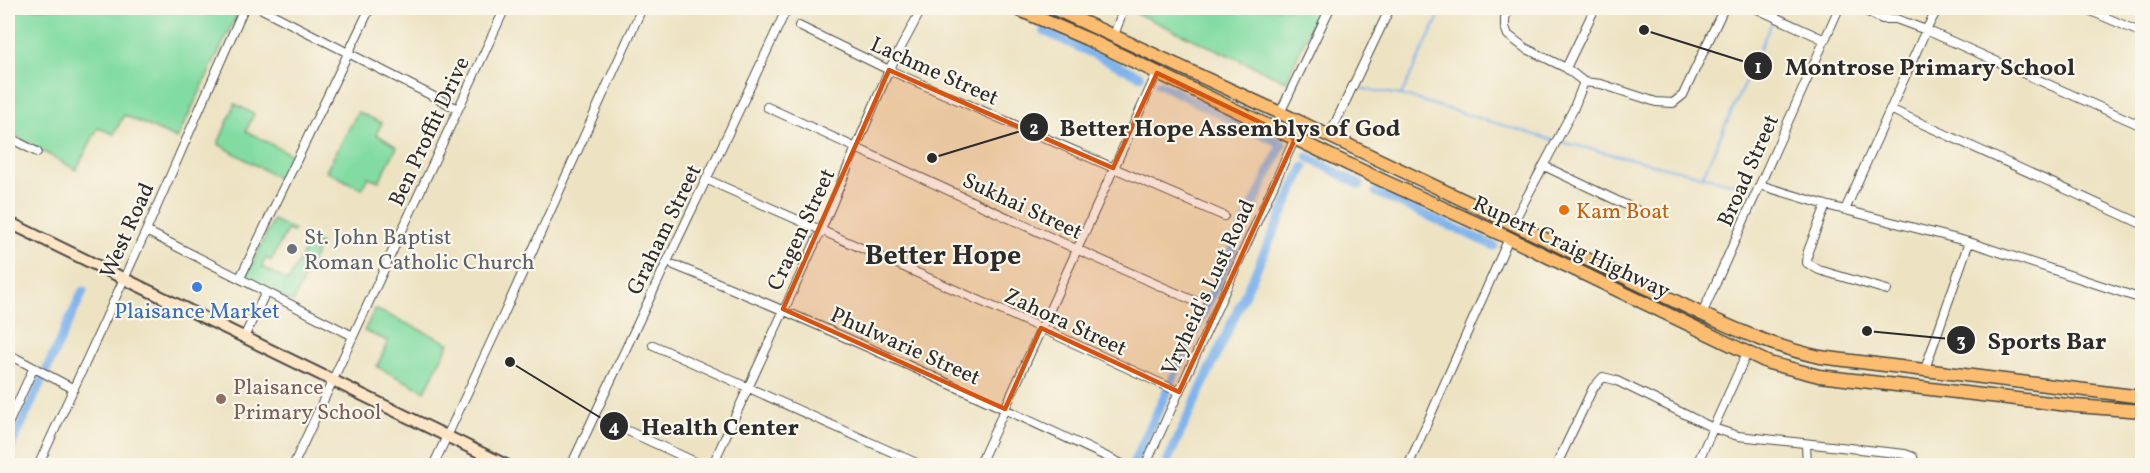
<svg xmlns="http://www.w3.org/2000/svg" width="2150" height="473" viewBox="0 0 2150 473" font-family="Vollkorn,serif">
  <rect width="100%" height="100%" fill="#fbf7ec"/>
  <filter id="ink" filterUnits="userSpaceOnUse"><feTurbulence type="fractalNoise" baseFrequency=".0167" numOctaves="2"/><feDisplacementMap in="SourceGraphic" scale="12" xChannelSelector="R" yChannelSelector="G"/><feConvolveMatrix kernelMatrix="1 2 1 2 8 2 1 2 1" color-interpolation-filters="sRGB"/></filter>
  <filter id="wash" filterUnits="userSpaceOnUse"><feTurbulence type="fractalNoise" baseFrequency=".008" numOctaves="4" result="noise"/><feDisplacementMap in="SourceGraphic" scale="24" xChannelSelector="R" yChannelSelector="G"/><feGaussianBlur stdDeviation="1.35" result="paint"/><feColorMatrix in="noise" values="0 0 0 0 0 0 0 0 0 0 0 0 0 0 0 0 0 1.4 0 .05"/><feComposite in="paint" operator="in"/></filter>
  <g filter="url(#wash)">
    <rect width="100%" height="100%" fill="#ede3c3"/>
    <!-- green -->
    <path fill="#82dca2" stroke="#568466" stroke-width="1.5" d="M8 8H240L177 139 124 115 114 134 98 128 76 170 8 132Z
      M1135 8H1319L1286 81 1133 12Z
      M235 104 254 114 246 131 292 155 280 179 218 144Z
      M358 112 382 123 376 134 397 147 379 181 368 177 362 189 326 171Z
      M273 220 294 230 293 232 287 230 271 261 266 258 262 267 288 281 311 239 320 244 293 302 245 278Z
      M375 309 449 343 425 391 377 367 388 341 364 331Z"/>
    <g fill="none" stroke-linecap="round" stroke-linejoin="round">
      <!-- stream -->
      <path stroke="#7fb4ed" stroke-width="2" d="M1443 8 1401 95 1549 139 1756 189
        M1363 89 1401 95
        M1703 175 1778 8"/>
      <!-- canal -->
      <path stroke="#7fb4ed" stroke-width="9" d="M1044 31 1140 76
        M1308 157 1360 185
        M1376 192 1494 246
        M8 453 83 291
        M1132 466 1282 144 1159 84
        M1165 466 1304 167"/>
    </g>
  </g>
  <g filter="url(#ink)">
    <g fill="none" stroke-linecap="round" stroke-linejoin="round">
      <!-- minor casing -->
      <g stroke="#484742" stroke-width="10">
        <path id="minor" d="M260 8 458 109
          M1110 8 1121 13
          M1510 8 1505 18V27L1508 35 1525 48 1566 68 1584 82 1601 84 1656 102 1673 103 1683 95 1724 8
          M1755 8 1825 40
          M1860 8 1882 19H1896L1926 30 2142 126
          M2084 8 2142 33
          M799 26 889 70 1224 216
          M1114 35 1124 8
          M1566 68 1595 8
          M767 107 1076 249 1199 303
          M1890 109 2142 224
          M1280 113 1330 8
          M1329 136 1390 8
          M8 137 37 152
          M1544 166 1645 214
          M708 180 1041 328 1179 392
          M1760 185 1826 205 1969 242 2142 299
          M1826 205 1808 251 1807 263 1819 270 1887 290
          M1845 210 1926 30 1938 8
          M1513 223 1573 110 1584 82
          M146 231 353 336
          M674 265C825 326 974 394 1122 464
          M240 278 370 8
          M1702 314 1839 8
          M244 337 266 292
          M653 345 923 466
          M8 354 74 389
          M1925 369 1969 242
          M2138 396 2142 382
          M8 424 33 369
          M628 431 704 466
          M1806 444 1807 466
          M38 466 146 231 244 8
          M293 466 505 8
          M433 466 498 327 642 8
          M571 466C642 312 716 161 787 8
          M712 466 821 230 889 70 922 8
          M979 466 1157 73
          M1145 466 1302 123
          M1408 466 1509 238
          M1556 466 1593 388 1603 377 1615 380 1713 428 1738 436 1905 454 1913 457 1915 466
          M1696 466 1747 353"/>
      </g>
      <!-- secondary casing -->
      <g stroke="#484742" stroke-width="14">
        <path id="secondary" d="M8 222 508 466"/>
      </g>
      <!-- primary casing -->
      <g stroke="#484742" stroke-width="15">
        <path id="primary" d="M1015 8 1087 39 1375 177 1509 238 1769 363 1819 376 2076 406 2142 411
          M1053 8 1302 123 1702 314C1741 332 1778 348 1820 357L2142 397"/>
      </g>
      <!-- minor -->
      <use href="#minor" stroke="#fff" stroke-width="8"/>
      <!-- secondary -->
      <use href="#secondary" stroke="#fee5c5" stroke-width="10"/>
      <!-- primary -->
      <use href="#primary" stroke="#fcbd6f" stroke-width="12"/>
    </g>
  </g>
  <!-- marked area -->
  <path fill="#d5540f" fill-opacity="0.2" stroke="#d5540f" stroke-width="4.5" stroke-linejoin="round" d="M889 70 1113 168 1157 73 1295 139 1179 392 1041 328 1005 409 783 309Z"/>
  <!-- markers -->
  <circle fill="#e8710a" stroke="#fbf7ec" stroke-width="2" cx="1564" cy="210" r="6"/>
  <circle fill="#6b7280" stroke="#fbf7ec" stroke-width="2" cx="292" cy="249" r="6"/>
  <circle fill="#3f7fe0" stroke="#fbf7ec" stroke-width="2" cx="197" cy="287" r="6"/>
  <circle fill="#8d6e63" stroke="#fbf7ec" stroke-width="2" cx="221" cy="399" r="6"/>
  <g text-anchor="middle" stroke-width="4.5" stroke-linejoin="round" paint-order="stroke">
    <!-- street labels -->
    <g font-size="22" fill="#2b2b2b" stroke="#fbf7ec">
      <text transform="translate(935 70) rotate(24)" y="8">Lachme Street</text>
      <text transform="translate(428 131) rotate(-65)" y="8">Ben Proffit Drive</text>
      <text transform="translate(1747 170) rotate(-66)" y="8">Broad Street</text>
      <text transform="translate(1023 205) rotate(25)" y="8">Sukhai Street</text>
      <text transform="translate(663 229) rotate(-64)" y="8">Graham Street</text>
      <text transform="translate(800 229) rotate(-65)" y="8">Cragen Street</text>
      <text transform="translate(126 230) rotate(-66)" y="8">West Road</text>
      <text transform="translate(1572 246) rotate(25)" y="8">Rupert Craig Highway</text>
      <text transform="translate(1207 287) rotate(-65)" y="8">Vryheid's Lust Road</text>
      <text transform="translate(1066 321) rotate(25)" y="8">Zahora Street</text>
      <text transform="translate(906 345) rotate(24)" y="8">Phulwarie Street</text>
    </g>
    <!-- food labels -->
    <g font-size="22" fill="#c56008" stroke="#fbf7ec" text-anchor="start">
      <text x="1576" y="218">Kam Boat</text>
    </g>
    <!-- worship labels -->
    <g font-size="22" fill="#5b616d" stroke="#fbf7ec" text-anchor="start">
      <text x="304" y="244">St. John Baptist<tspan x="304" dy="25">Roman Catholic Church</tspan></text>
    </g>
    <!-- shop labels -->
    <g font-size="22" fill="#366cbe" stroke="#fbf7ec">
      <text x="197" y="318">Plaisance Market</text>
    </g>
    <!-- education labels -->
    <g font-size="22" fill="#785e54" stroke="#fbf7ec" text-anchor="start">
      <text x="233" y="394">Plaisance<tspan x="233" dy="25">Primary School</tspan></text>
    </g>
    <!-- district labels -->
    <g font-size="28" font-weight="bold" fill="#2b2b2b" stroke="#fbf7ec">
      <text x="943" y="264">Better Hope</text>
    </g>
  </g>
  <!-- callouts -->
  <path fill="none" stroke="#2b2b2b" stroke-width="2" d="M1644 30L1758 66M932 158L1034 127M1867 331L1961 340M510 362L614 426"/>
  <g fill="#2b2b2b" stroke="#fbf7ec" stroke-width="2">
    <circle cx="1644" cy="30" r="6"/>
    <circle cx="932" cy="158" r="6"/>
    <circle cx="1867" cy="331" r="6"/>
    <circle cx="510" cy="362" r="6"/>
    <circle cx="1758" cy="66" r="15"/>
    <circle cx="1034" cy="127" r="15"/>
    <circle cx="1961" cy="340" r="15"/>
    <circle cx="614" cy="426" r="15"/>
  </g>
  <g font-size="18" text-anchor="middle" font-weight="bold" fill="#fff">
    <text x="1758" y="73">1</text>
    <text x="1034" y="134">2</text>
    <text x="1961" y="347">3</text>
    <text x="614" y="433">4</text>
  </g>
  <g font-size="24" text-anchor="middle" font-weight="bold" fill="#2b2b2b" stroke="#fbf7ec" stroke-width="4.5" stroke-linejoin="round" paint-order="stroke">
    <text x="1930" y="75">Montrose Primary School</text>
    <text x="1230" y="136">Better Hope Assemblys of God</text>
    <text x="2047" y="349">Sports Bar</text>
    <text x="720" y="435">Health Center</text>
  </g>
  <!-- margin -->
  <rect width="2150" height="473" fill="none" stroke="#fbf7ec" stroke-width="30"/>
</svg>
